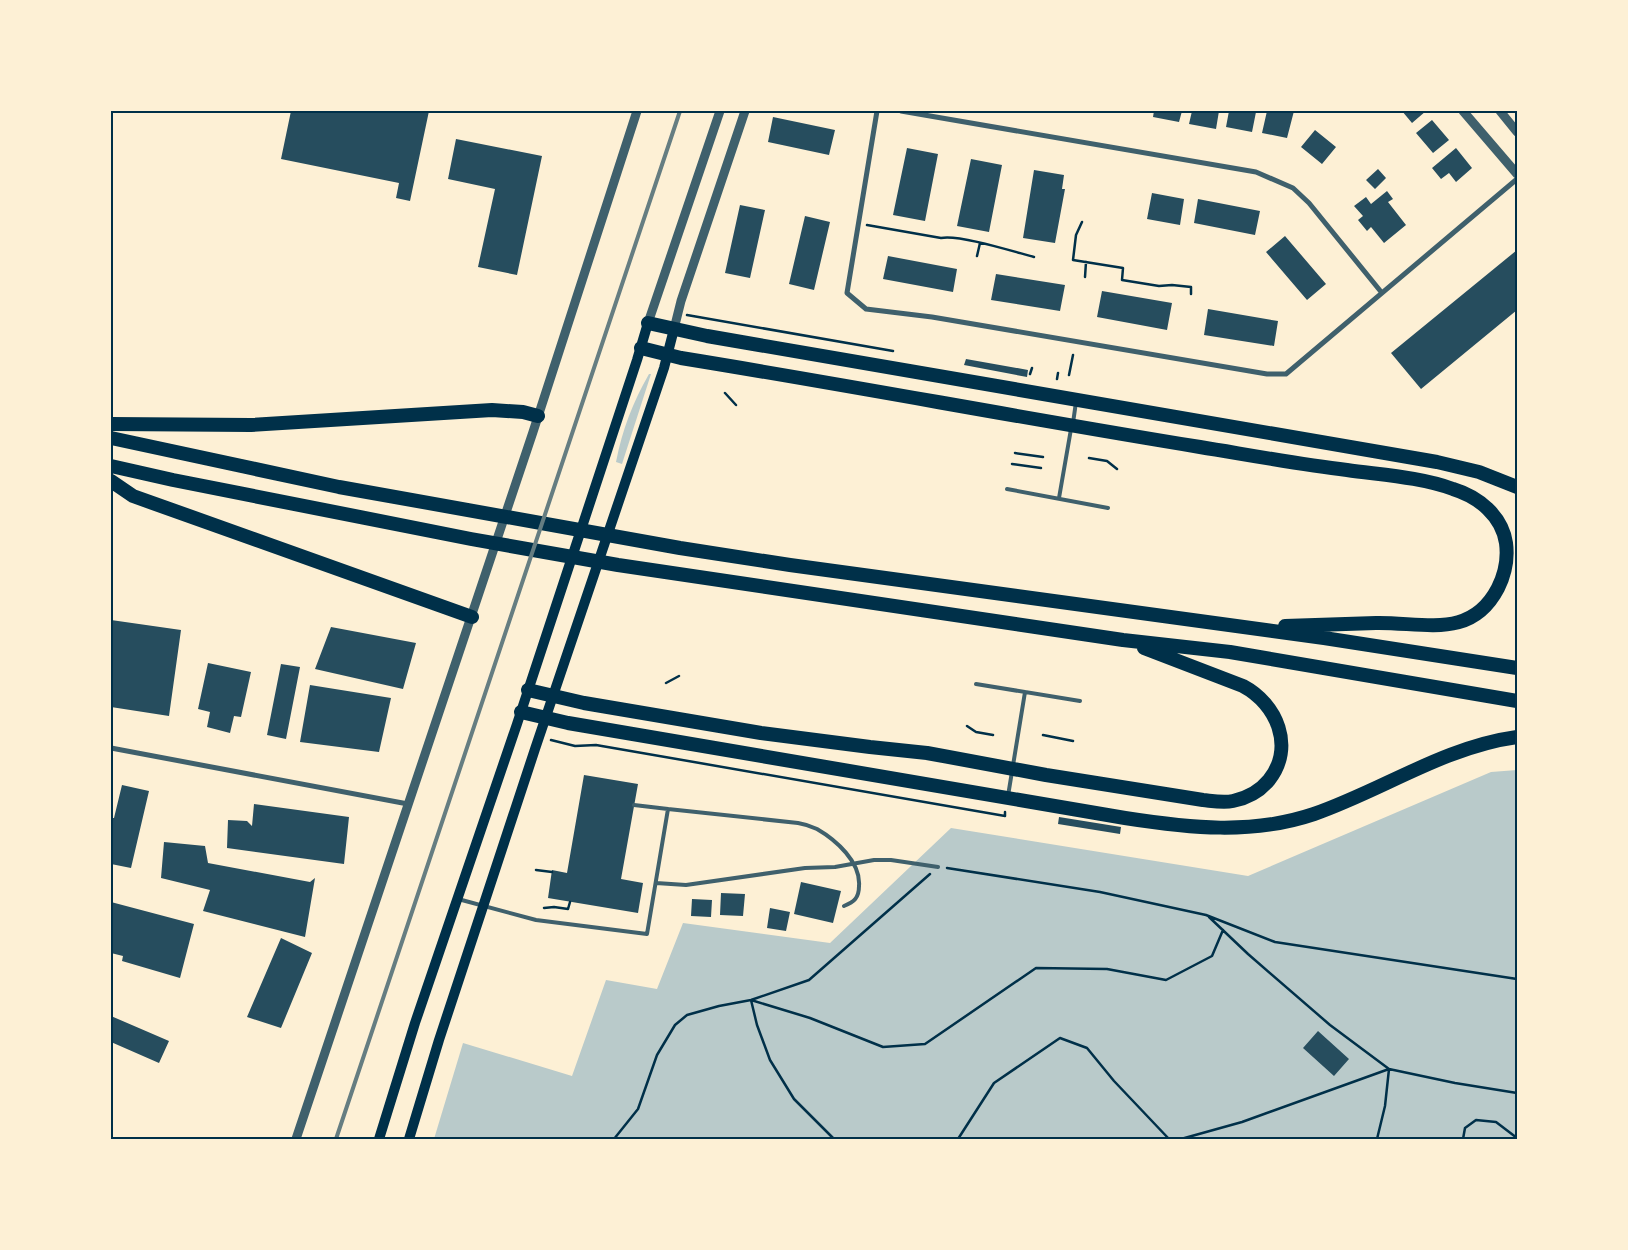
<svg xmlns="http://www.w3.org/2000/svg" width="1628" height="1250" viewBox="0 0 1628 1250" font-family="'Titillium Web',sans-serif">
  <rect width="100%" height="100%" fill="#fdf0d5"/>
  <!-- green -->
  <path fill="#b9caca" d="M649 374H651L622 464 616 462C622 430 633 402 649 374Z
    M1517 770V1139H434L463 1043 572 1076 606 980 657 989 683 923 830 943 951 828 1248 876 1491 772Z"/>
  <!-- building -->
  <path fill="#264d5e" d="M291 111H429L410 201 396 198 399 183 281 159Z
    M1154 111H1182L1179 122 1153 117Z
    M1192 111H1219L1216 129 1189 124Z
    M1229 111 1256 112 1252 132 1226 127Z
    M1267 111H1294L1287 138 1262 133Z
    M1402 111H1426L1412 123Z
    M773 117 835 130 829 155 768 142Z
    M1432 120 1449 140 1433 153 1416 133Z
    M1315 130 1336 147 1322 164 1301 147Z
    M456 139 542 156 517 275 478 267 495 189 448 179Z
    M907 148 938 154 925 221 893 215Z
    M1456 148 1472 168 1456 182 1449 173 1441 179 1432 168Z
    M971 159 1002 165 989 232 957 226Z
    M1378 169 1386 178 1375 189 1366 180Z
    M1034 170 1064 175 1062 189H1065L1055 243 1023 238Z
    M1387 191 1393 199 1388 202 1406 225 1384 243 1371 227 1367 231 1358 220 1363 216 1354 206 1366 197 1371 204Z
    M1152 193 1184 199 1180 225 1147 219Z
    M1198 199 1260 211 1255 235 1194 223Z
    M740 205 765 210 750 278 725 273Z
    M805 216 830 222 814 290 789 284Z
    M1285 236 1326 284 1307 300 1266 252Z
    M1517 250V310L1421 389 1391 353Z
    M888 256 957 269 953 292 883 279Z
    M996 274 1065 285 1060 311 991 300Z
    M1102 291 1172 303 1167 330 1097 317Z
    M1208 309 1278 321 1274 346 1204 335Z
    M966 359 1028 370 1027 377 964 365Z
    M111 620 181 630 169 716 111 707Z
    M331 627 416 643 403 689 315 669Z
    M208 663 251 672 241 717 234 716 230 733 207 727 210 712 198 709Z
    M281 664 300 667 286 739 267 735Z
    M310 685 391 698 379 752 300 742Z
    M584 775 638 784 621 879 643 883 638 913 548 898 552 870 567 873Z
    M122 785 149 791 131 868 111 864V850L113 842H111V818H114Z
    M254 804 349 817 344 864 227 848 228 820 247 821 252 826Z
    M1059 817 1121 827 1120 834 1058 824Z
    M164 842 205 846 208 863 310 882 315 878 305 937 203 911 210 890 161 878Z
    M801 882 841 891 833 923 794 914Z
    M721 893 745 894 743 916 720 915Z
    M692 899 712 900 711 917 691 916Z
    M111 902 194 924 180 978 122 961 123 956 111 953Z
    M770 908 790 912 786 931 767 928Z
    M281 938 312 953 281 1028 247 1017Z
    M111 1016 169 1041 159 1063 111 1042Z
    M1318 1031 1349 1059 1334 1076 1303 1048Z"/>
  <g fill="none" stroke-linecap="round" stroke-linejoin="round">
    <!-- path -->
    <path stroke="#003049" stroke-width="2.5" d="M1082 222 1076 235 1073 260 1123 268 1122 280 1159 286 1172 285 1191 287V294
      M867 225 941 238C958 234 1015 252 1034 257
      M977 256 980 243
      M1085 277 1086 262
      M687 315 893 351
      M1030 374 1032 368
      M1069 375 1073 355
      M1057 379 1058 373
      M725 393 736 405
      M1015 453 1043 457
      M1089 458 1107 461 1117 469
      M1012 464 1041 468
      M666 683 679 676
      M967 726 976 732 993 735
      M1043 735 1073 741
      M551 740 575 746 596 745 1005 816V812
      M947 868 1100 892 1206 915 1275 942 1517 979
      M536 870 552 872
      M544 908 554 907 568 909 570 902
      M1209 917 1248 954 1330 1025 1389 1069 1455 1083 1517 1093
      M614 1139 638 1109 657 1055 675 1025 687 1015 719 1006 751 1000 809 980 930 874
      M834 1139 794 1099 770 1060 757 1025 751 1000 810 1018 883 1047 925 1044 1036 968 1107 969 1166 980 1212 956 1223 930
      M958 1139 994 1083 1060 1038 1087 1048 1114 1081 1169 1139
      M1181 1139 1242 1122 1389 1069 1385 1106 1377 1139
      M1463 1139 1465 1128 1476 1120 1496 1122 1517 1138"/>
    <!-- service -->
    <path stroke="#3f606c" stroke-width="4" d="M1073 423 1076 402
      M1007 489 1108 508
      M1059 498 1071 429
      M976 684 1080 701
      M1008 796 1025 692
      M634 805 668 809
      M656 883 686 885 805 868 835 867 874 860H891L938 867
      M458 899 536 920 647 934 668 809 798 823C804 824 811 826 817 829 836 840 861 862 859 886 859 898 854 902 844 906"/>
    <!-- minor -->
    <path stroke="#3f606c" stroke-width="5" d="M877 111 847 293 866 309 932 317 1267 374H1286L1517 179
      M901 111 1256 172 1293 188 1309 203 1382 293
      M111 748 408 804"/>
    <!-- tertiary -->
    <path stroke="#3f606c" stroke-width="9" d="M1463 111 1517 174
      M1500 111 1517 132
      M648 323 720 111
      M674 329 681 301 745 111
      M296 1139 533 432 637 111"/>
    <!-- secondary -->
    <path stroke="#003049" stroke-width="10" d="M379 1139 415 1023 517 724 637 360 648 323
      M409 1139 439 1040 535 749 664 368 674 329"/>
    <!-- trunk -->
    <path stroke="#003049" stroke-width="14" d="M648 323 707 336 1437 462 1479 472 1517 487
      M641 348 681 358C854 386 1027 419 1200 447 1249 455 1297 464 1347 470 1382 475 1420 477 1453 489 1479 497 1502 516 1506 543 1508 558 1505 574 1498 588 1471 640 1424 622 1376 623 1346 624 1316 625 1285 626
      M111 424 251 425 492 410 523 412 538 416
      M111 438 339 487 680 548 790 565 1324 638 1517 668
      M111 466 173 480 471 539 618 565 1123 640 1230 652 1517 701
      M111 481 133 496 472 617
      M528 690 584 703 761 733 870 747 927 753 1046 775 1203 800C1213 801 1223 803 1233 801 1248 798 1260 791 1269 780 1295 747 1277 704 1243 686L1144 648
      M521 712 568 723 1125 818C1189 828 1252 835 1314 814 1383 790 1444 747 1517 737"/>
    <!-- rail -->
    <path stroke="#657d81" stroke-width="4" d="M336 1139 680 111"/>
  </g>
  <!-- border -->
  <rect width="1628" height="1250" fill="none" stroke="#fdf0d5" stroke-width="225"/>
  <rect x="112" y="112" width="1404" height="1026" fill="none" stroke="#003049" stroke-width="2"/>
</svg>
